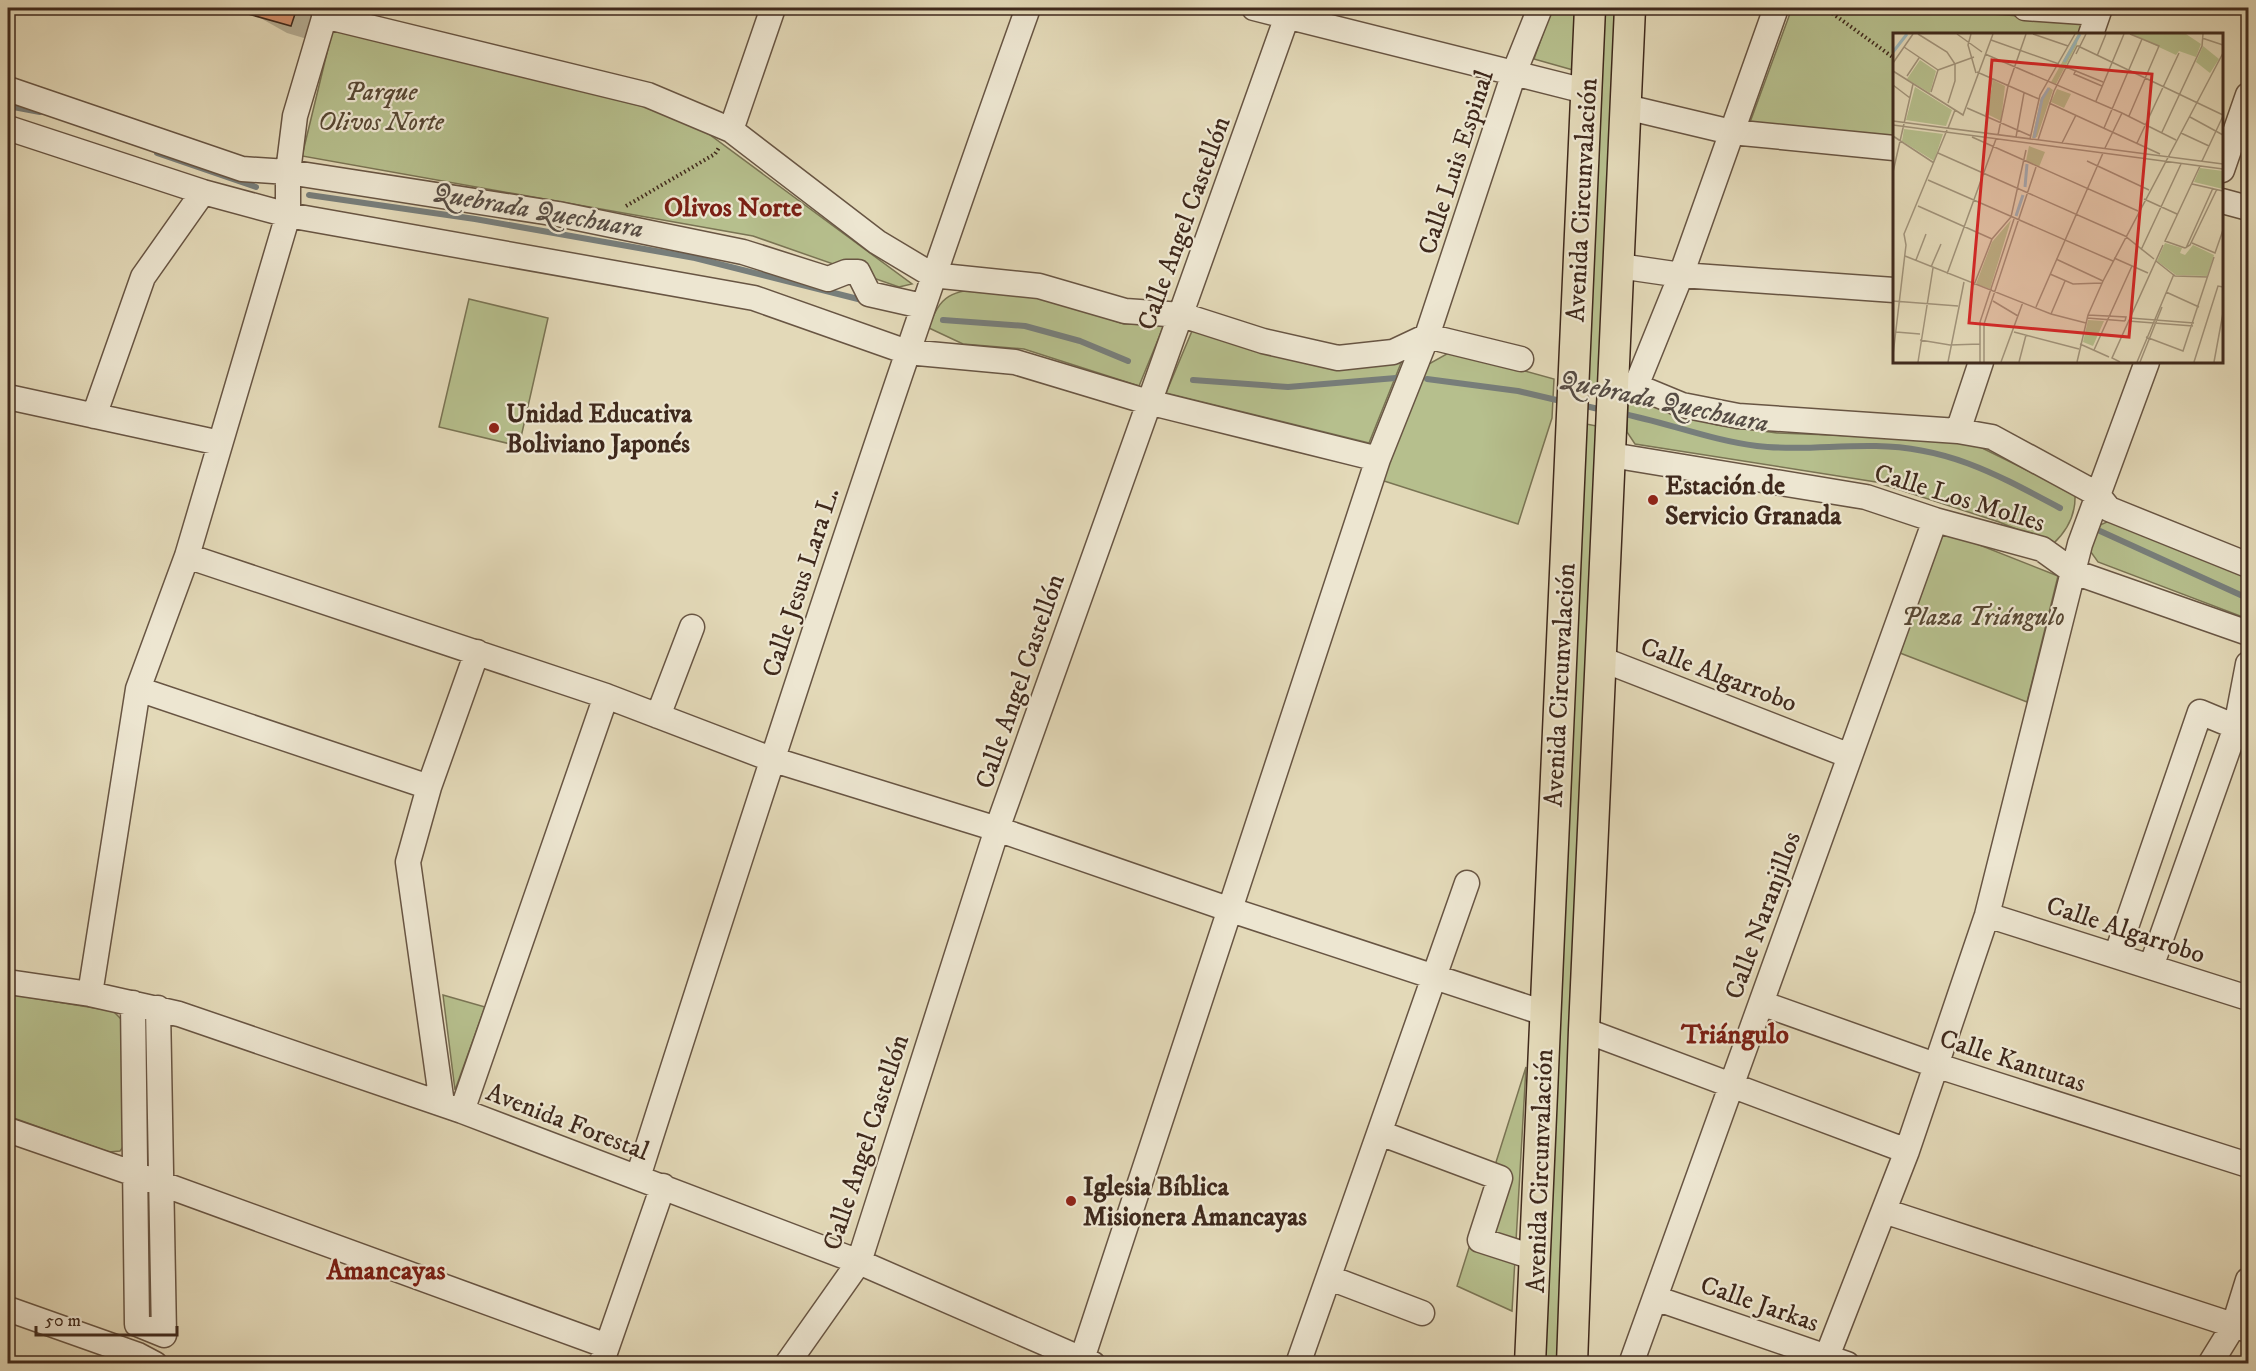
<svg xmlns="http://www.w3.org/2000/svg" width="2256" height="1371" viewBox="0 0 2256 1371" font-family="'IM FELL DW Pica',serif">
  <rect width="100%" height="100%" fill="#e3d9b8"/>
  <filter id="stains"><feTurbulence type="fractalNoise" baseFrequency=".00333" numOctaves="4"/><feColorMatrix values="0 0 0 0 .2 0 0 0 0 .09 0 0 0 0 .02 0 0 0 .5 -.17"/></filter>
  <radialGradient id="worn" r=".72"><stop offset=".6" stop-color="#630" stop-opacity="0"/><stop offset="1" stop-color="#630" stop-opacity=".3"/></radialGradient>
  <!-- green -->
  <path fill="#b6bf8d" stroke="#7a7454" stroke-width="1.5" d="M1552 8H1577L1573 70 1534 59Z
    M1600 8H1621L1604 394 1582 388Z
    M1792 8H1907L2088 21 2083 34H1894V137L1749 125Z
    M333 28 653 109 706 132 912 284 899 287 753 236 302 156Z
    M987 288 1034 294 1124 324 1164 325 1139 386 1024 349 963 344 929 328C939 294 953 291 987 288Z
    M469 299 548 318 519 446 439 427Z
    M1192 331 1258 349 1403 358 1369 443 1166 393Z
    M1452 351 1554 379 1552 418 1518 524 1381 480 1427 365Z
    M1628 401 1647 404 1717 425 1777 433 1909 438 1974 444 2075 494C2076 514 2068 530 2053 544L1999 522 1876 482 1635 444 1627 432Z
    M1581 423 1602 427 1561 1363 1540 1364Z
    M2109 521 2248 575V619L2098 562 2088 548 2100 525Z
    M1944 531 2058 576 2027 702 1900 653Z
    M8 994 113 1011 126 1024 127 1142 120 1151 109 1152 8 1116Z
    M443 995 485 1007 455 1090Z
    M1526 1067 1512 1311 1457 1286Z"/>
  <!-- shadow -->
  <path fill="#0003" d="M229 8H336L324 44 287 33 255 15 237 12Z"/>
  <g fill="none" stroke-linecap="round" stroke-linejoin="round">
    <!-- stream -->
    <path stroke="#777e7b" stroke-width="6" d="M8 106 40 112
      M157 153 256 187
      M309 195 475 219 695 258 866 301
      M943 320 1025 326 1080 341 1128 361
      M1427 379 1518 391 1565 402
      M1193 380 1288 387 1396 378
      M1581 405 1603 410
      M1619 413C1666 422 1709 440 1757 446 1796 451 1836 445 1876 446 1949 447 1998 475 2060 508
      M2100 531 2245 597"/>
  </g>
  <!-- building -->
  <path fill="#d4906b" stroke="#3f291c" stroke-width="1.5" d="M242 8H297L291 26 241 12Z"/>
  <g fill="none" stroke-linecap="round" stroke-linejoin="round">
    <!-- minor casing -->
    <g stroke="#685543" stroke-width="27">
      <path id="minor" d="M1254 8 1585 91
        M2025 8 2098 13
        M324 16 648 95 731 130 877 242 932 275 1039 286 1125 311 1182 315 1263 341 1338 358 1393 352 1427 336 1521 359
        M2091 34 2100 8
        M8 89 242 169 288 172 558 214 743 252 828 279 846 272H858L869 294 922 306
        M1626 107 1731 132 1894 148
        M8 128 203 192 288 215 754 298 907 352 1015 362 1148 402 1378 459
        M731 130 773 8
        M2222 170 2248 95
        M2222 201 2248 208
        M1619 266 1681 275 1894 290
        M1614 384 1636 386 1682 405 1738 416 1958 431 1992 437 2097 494 2109 509 2248 565
        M1636 386 1681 275 1776 8
        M8 397 220 443
        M94 416 143 277 203 192
        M1958 431 1981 362
        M1611 455 1866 497 1935 520 2042 549 2074 572 2248 633
        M187 556 606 696 771 759 997 829 1231 910 1544 1013
        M1601 659 1850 756
        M138 689 429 787
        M658 716 692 627
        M1987 915 2248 998
        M2116 956 2200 712 2236 727
        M2151 967 2236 727 2248 664
        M8 982 90 994 179 1014 462 1111 859 1262 1093 1364
        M90 994 138 689 187 556 288 215V172L295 116 327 8
        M133 1003 137 1324 164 1335 158 1008
        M1761 1003 1935 1065 2248 1165
        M1584 1030 1907 1151
        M442 1104 408 862 429 787 477 652
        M462 1111 606 696
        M8 1130 135 1174 607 1346
        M1380 1133 1500 1178 1480 1240 1536 1258
        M638 1177C763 786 889 395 1028 8
        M1884 1211 2248 1330
        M1330 1278 1422 1313
        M1655 1298 1847 1364
        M8 1309 138 1355 155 1364
        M1082 1359 1378 459 1427 336 1514 73 1540 8
        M601 1364 663 1186
        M787 1364 859 1262 997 829 1290 8
        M1298 1364 1467 883
        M1631 1364 1935 520
        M1824 1364 1907 1151 1987 915 2080 544 2147 362
        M2210 1364 2234 1325 2248 1280"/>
    </g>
    <!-- major casing -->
    <g stroke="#3f291c" stroke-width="33">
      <path id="major" d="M1530 1364 1590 8
        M1572 1364 1584 1030 1630 8"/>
    </g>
    <!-- path -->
    <path stroke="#3f291c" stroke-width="4" stroke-dasharray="1.5 3" stroke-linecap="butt" d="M1825 8 1894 58
      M626 206 715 154 720 146"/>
    <!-- minor -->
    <use href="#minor" stroke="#ede6d1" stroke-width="24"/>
    <!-- major -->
    <use href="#major" stroke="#e3d9b8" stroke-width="30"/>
  </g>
  <!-- markers -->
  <g fill="#8f2418" stroke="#ede6d1" stroke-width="2">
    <circle cx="494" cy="428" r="6"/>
    <circle cx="1653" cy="500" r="6"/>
    <circle cx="1071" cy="1201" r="6"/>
  </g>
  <g text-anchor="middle" stroke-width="4.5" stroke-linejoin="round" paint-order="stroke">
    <!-- park labels -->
    <g font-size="26" font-style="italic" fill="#574733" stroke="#ede6d1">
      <text x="381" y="100">Parque<tspan x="381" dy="30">Olivos Norte</tspan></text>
      <text x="1983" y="625">Plaza Triángulo</text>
    </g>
    <!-- street labels -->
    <g font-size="26" fill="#3f291c" stroke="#ede6d1">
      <text transform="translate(1455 162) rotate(-72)" y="9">Calle Luis Espinal</text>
      <text transform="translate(1581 200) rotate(-87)" y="9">Avenida Circunvalación</text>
      <text transform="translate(1183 223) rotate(-70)" y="9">Calle Angel Castellón</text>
      <text transform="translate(1960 497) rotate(17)" y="9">Calle Los Molles</text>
      <text transform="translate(800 582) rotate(-72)" y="9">Calle Jesus Lara L.</text>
      <text transform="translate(1719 674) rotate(21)" y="9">Calle Algarrobo</text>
      <text transform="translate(1019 681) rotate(-71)" y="9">Calle Angel Castellón</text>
      <text transform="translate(1559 685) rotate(-87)" y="9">Avenida Circunvalación</text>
      <text transform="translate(1762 915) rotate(-70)" y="9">Calle Naranjillos</text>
      <text transform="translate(2126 929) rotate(18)" y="9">Calle Algarrobo</text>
      <text transform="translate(2013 1060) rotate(18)" y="9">Calle Kantutas</text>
      <text transform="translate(568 1121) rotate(21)" y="9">Avenida Forestal</text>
      <text transform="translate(865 1142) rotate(-72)" y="9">Calle Angel Castellón</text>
      <text transform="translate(1539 1171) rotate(-88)" y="9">Avenida Circunvalación</text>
      <text transform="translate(1760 1303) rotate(19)" y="9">Calle Jarkas</text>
    </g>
    <!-- poi labels -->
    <g font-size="26" font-weight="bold" fill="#3f291c" stroke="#ede6d1" text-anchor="start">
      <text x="506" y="422">Unidad Educativa<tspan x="506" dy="30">Boliviano Japonés</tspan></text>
      <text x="1665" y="494">Estación de<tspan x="1665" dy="30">Servicio Granada</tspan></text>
      <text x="1083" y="1195">Iglesia Bíblica<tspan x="1083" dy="30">Misionera Amancayas</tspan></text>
    </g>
    <!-- neighbourhood labels -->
    <g font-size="27" font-weight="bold" fill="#7a1f14" stroke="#ede6d1">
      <text x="733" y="216">Olivos Norte</text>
      <text x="1735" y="1043">Triángulo</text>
      <text x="386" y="1279">Amancayas</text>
    </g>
    <!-- water labels -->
    <g font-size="27" font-style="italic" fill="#564c44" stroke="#ede6d1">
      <text transform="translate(538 210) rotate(10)" y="9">Quebrada Quechuara</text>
      <text transform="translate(1664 401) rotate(12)" y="9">Quebrada Quechuara</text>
    </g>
  </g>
  <!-- overview -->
  <g transform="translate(1893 33)">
    <rect width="330" height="330" fill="#e3d9b8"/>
    <path d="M185 1 184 11 163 51 158 49ZM238 1H293L308 11 303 24 286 18 283 22ZM310 13 326 26 317 40 303 29ZM27 27 43 38 37 60 14 46ZM100 47 112 53 108 88 94 81ZM22 54 59 77 53 93 13 87ZM156 54 160 57 144 104 139 105 148 65ZM164 56 178 61 171 75 158 69ZM11 96 50 101 41 128 9 108ZM136 113 152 119 146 134 133 128ZM307 135 330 138V156L301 149ZM118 187 97 256 83 251 99 209ZM272 210 289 215 287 220 292 222 300 212 321 222 314 243 283 242 264 228ZM195 287 211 288 200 313 190 309Z" fill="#b6bf8d"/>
    <path fill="none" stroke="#9cb7bb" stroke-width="3" d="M0 19 14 1M171 29 187 1M141 105 149 66 156 55M132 154 134 131M123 183 130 162"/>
    <path fill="none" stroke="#a1937a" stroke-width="1.5" d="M25 1 54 19 62 31V48L55 70M64 1 89 19M78 1 75 12 83 40M140 1 175 13M309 5 330 12M98 7 166 31M11 14 45 37 38 59M187 14 330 82M92 21 229 80 283 107M183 21 193 1M204 23 213 1M0 30 20 1M173 34 210 49M45 37 81 24M183 37 181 41 209 53M0 38 70 82 100 1M84 39 146 66M14 43 26 25M0 52 17 65M203 68 231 1M156 70 267 121M74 75 138 103M93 82 99 46M236 83 266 13 237 1M297 84 330 102M0 88 330 131M0 92 330 136M55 95 62 77M211 95 249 6M269 99 309 13 310 1M288 100 316 113M105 102 115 53 133 1M0 103 41 130M79 104 245 178M123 104 131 60M137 106 147 62 182 1M145 107 161 58 184 13H187M169 110 183 82M244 110 286 20M212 115 229 80M45 120 232 203 261 226M194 128 256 157M309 128 330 83M0 139 20 51M35 147 220 228M299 151 330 158M251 166 284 181M25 173 99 206M299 210 322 220 330 197M292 215 272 208 307 133M292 215 297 212 324 156M293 215 320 155M248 217 288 131M12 223 158 281 193 290M221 225 255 240M163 226 210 248M23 227 33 201M263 228 282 243 315 244M38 234 48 211M54 241 103 106M157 241 180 251 209 250M81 252 99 206 118 184 133 117M273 259 306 274M0 268 65 273M100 268 125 283M143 274 210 120M158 281 172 248M195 282 233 284 232 288M194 285 232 288M237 285 301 290M235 288 300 293M3 299 27 301M121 299 186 316M253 304 290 318 321 224M27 307 57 312 87 311M187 311 216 324M201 317 239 233M0 322 13 212 11 201 54 97M25 329 40 235M55 329 71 249M87 329V289L121 186M91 329V291L143 134M108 329 130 269M126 329 133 302M184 329 195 282 210 248 330 20M227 329 219 325 270 212M244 329 281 241M247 329 269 274M301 329 325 253 330 254M321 329 330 280"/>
    <path fill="#d62828" fill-opacity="0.15" stroke="#d62828" stroke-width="3" d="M99 27 259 41 236 304 76 290Z"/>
    <rect width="330" height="330" fill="none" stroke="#3f291c" stroke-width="3"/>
  </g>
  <!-- margin -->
  <rect width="2256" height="1371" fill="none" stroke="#e3d9b8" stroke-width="30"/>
  <rect x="9" y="9" width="2238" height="1353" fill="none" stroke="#3f291c" stroke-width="3"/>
  <rect x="15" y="15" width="2226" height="1341" fill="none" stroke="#3f291c" stroke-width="1.5"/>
  <!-- scale -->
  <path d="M36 1326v9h141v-9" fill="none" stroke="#3f291c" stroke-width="3"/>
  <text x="45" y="1326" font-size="18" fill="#3f291c" stroke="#ede6d1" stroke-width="4.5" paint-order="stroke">50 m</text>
  <rect width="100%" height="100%" filter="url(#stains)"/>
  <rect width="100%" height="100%" fill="url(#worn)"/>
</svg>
